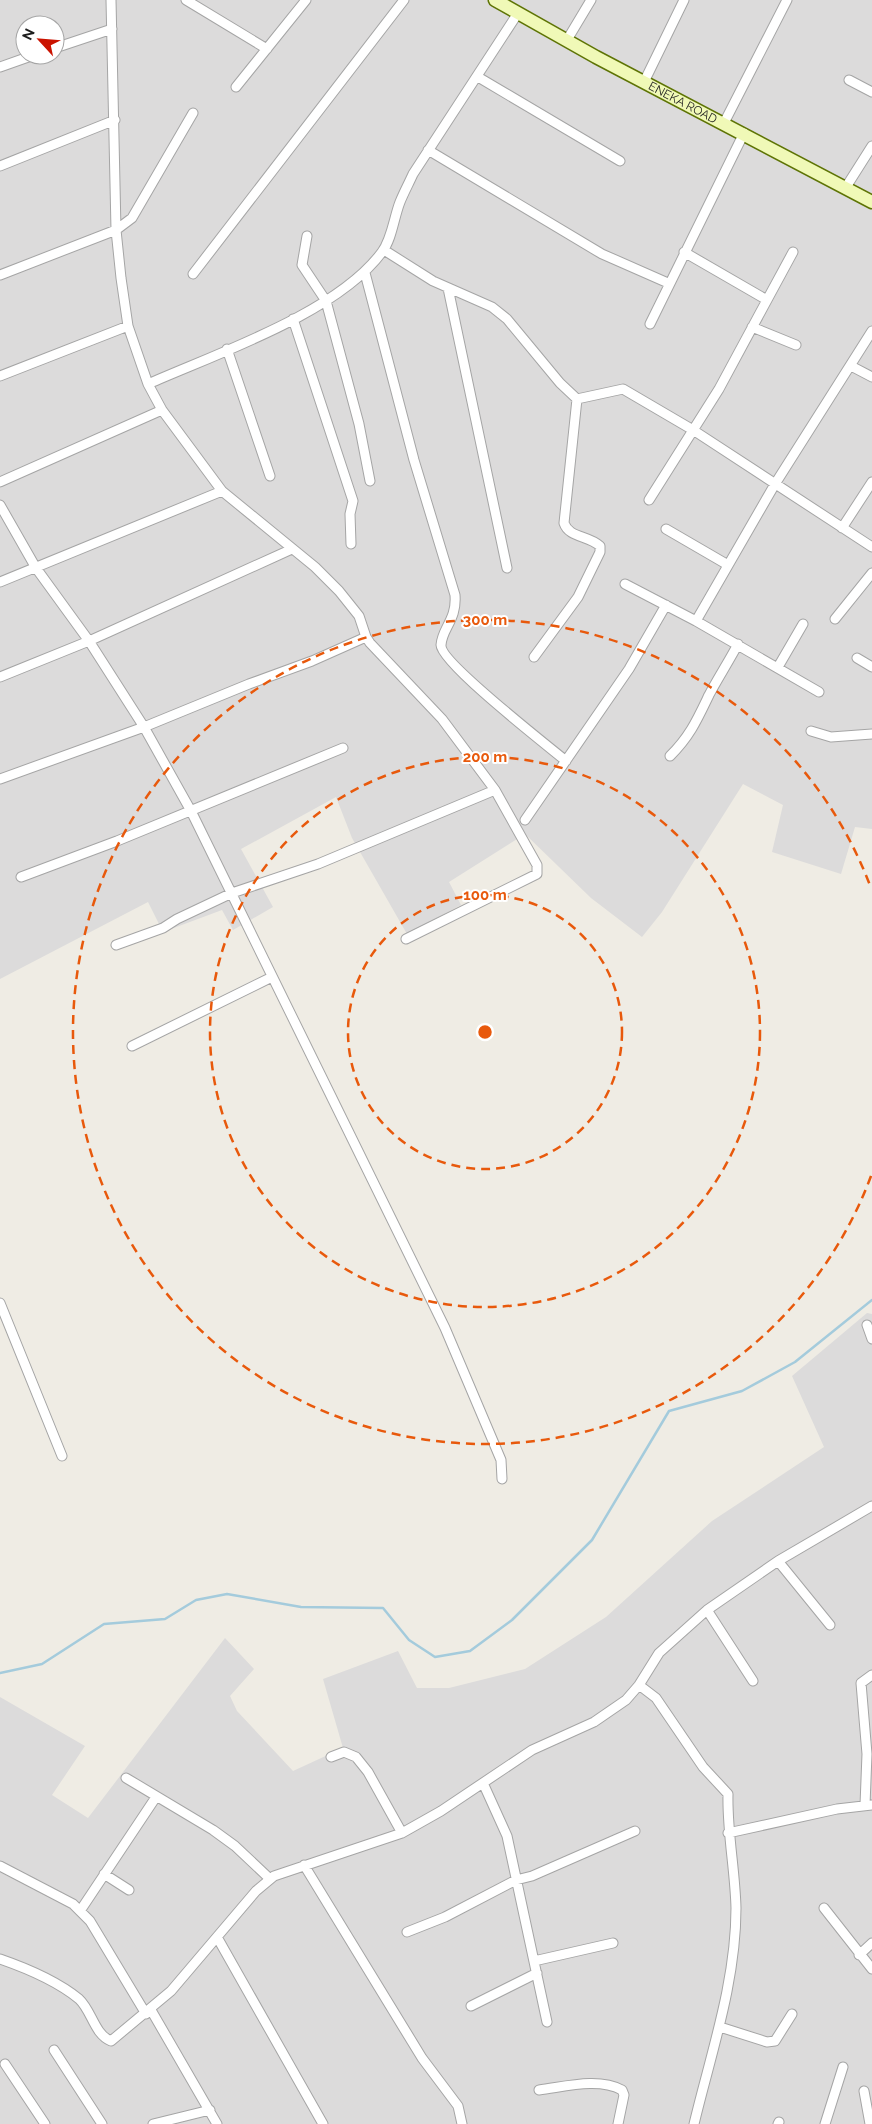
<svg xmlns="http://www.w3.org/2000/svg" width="872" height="2124" viewBox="0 0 872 2124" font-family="Raleway,sans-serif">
  <rect width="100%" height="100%" fill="#efece4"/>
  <!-- residential -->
  <path fill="#dcdbdb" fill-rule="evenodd" d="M0 0H872V829L855 827 841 874 772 852 783 805 743 784 662 912 642 937 591 898 525 834 449 882 461 905 407 934 352 838 336 797 241 849 273 907 233 930 222 910 163 932 148 902 0 979ZM25 25H55V55H25Z
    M867 1313 872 1314V2124H0V1697L85 1746 52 1795 88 1818 225 1638 254 1669 230 1696 237 1711 293 1771 343 1748 323 1679 398 1651 417 1688H449L525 1669 606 1617 712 1521 824 1447 792 1376Z"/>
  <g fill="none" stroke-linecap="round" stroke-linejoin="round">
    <!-- stream -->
    <path stroke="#a4cbdc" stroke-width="2.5" d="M0 1673 42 1664 104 1624 165 1619 196 1600 227 1594 301 1607 383 1608 409 1640 435 1657 470 1651 512 1620 592 1540 669 1411 742 1391 795 1362 872 1300"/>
    <!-- minor casing -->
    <g stroke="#a5a5a5" stroke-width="11">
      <path id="minor" d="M111 0 116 230 121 278 128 326 148 384 162 410 222 491 315 567 339 591 359 616 366 637 370 643 442 719 495 790 537 865V874L406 939
        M186 0 267 49
        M567 40 591 0
        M55 48 112 29
        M0 67 34 55
        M478 77 620 161
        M849 80 872 92
        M644 82 684 0
        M236 87 306 0
        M724 123 787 0
        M428 150 602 254 668 283
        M0 166 115 120
        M846 187 872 146
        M307 236 302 265 326 301 359 424 370 481
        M384 250 433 281 492 307 507 319 560 383 577 399
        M365 273 414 460 455 595C457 620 442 628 441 645 440 662 548 746 566 761
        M193 274 404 0
        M0 275 116 230 132 218 193 113
        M448 288 507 568
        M767 300 793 252
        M293 319 353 501 350 514 351 544
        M650 324 744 133
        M752 327 796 345
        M227 349 270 476
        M851 366 872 377
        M0 376 128 326
        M148 384C218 353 337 313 382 252 392 239 394 217 400 202 404 192 409 183 413 174L518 13
        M577 399 623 389 693 430 872 547
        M0 482 162 410
        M649 500 719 389 767 300 684 252
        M0 505 36 568 89 641 144 727 191 811 445 1328 501 1460 502 1479
        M842 528 872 482
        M666 529 728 565
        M0 582 222 491
        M625 584 696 621 819 692
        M835 619 872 573
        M696 621 775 484 872 331
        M534 657 578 597 600 552V546C588 535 569 538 564 523L577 399
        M857 658 872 667
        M778 667 803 624
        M0 677 89 641 292 549
        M811 731 831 737 872 734
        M670 756C690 736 697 720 709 695 718 678 729 661 738 644
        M0 779 144 727 249 684 312 661 366 637
        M525 820 629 669 666 605
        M21 877 117 841 343 748
        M116 945 163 928 177 919 232 893 318 864 495 790
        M132 1046 272 977
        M0 1303 62 1456
        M867 1325 872 1339
        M778 1561 830 1625
        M753 1681 707 1610 778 1561 872 1506
        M639 1685 656 1698 703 1767 728 1794C727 1832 735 1869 736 1908 736 1982 711 2053 694 2124
        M331 1757 344 1752 356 1757 368 1772 402 1833
        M126 1778 213 1830 235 1846 270 1879
        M483 1783 507 1836 547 2022
        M865 1805 867 1754 861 1683 872 1675
        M728 1833 837 1809 872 1805
        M304 1865 422 2058 458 2106 462 2124
        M0 1866 73 1904 90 1921 146 2014
        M104 1874 129 1890
        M824 1908 872 1969
        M80 1911 156 1797
        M407 1932 445 1917 516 1880 532 1876 635 1831
        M217 1937 323 2124
        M859 1955 872 1943
        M0 1959C26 1968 57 1981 79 1999 92 2011 94 2034 111 2041L171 1991 256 1891 274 1876 402 1833 441 1811 532 1750 594 1722 626 1700 639 1685 659 1653 707 1610
        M534 1961 613 1943
        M471 2006 537 1973
        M151 2010 217 2124
        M720 2027 767 2042 775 2041 792 2014
        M54 2050 102 2124
        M5 2064 45 2124
        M539 2090C564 2087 598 2077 622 2090L624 2095 618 2124
        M864 2091 870 2124
        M153 2124 210 2110
        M778 2124 779 2122
        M825 2124 843 2067"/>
    </g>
    <!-- secondary casing -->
    <g stroke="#5e7405" stroke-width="15">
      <g id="secondary">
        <path id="s1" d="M495 0 596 57 872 202"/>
      </g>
    </g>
    <!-- minor -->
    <use href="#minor" stroke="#fff" stroke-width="9"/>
    <!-- secondary -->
    <use href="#secondary" stroke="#f0f9b7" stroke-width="12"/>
  </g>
  <!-- distance rings -->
  <g fill="none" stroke="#e8590c" stroke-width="2.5" stroke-dasharray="9 6">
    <circle cx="485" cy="1032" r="137"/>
    <circle cx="485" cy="1032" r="275"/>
    <path d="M871 1176A412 412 0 1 1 871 888"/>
  </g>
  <g text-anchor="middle" stroke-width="4" stroke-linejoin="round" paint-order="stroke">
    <!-- street labels -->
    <g font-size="12" fill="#1e1e1e" stroke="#fff">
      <text dy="4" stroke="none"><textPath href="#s1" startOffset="214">ENEKA ROAD</textPath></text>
    </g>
  </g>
  <circle cx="485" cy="1032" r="8" fill="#e8590c" stroke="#fff" stroke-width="2.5"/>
  <g font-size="15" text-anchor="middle" font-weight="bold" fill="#e8590c" stroke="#fff" stroke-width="4" stroke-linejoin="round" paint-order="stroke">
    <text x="485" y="625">300 m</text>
    <text x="485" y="762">200 m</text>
    <text x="485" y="900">100 m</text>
  </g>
  <!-- north arrow -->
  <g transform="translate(40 40) rotate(296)"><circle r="24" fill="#ffffff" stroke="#a5a5a5"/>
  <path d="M0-4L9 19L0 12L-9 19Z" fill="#ca1301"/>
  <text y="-8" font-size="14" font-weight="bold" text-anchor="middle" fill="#1e1e1e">N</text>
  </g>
</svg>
